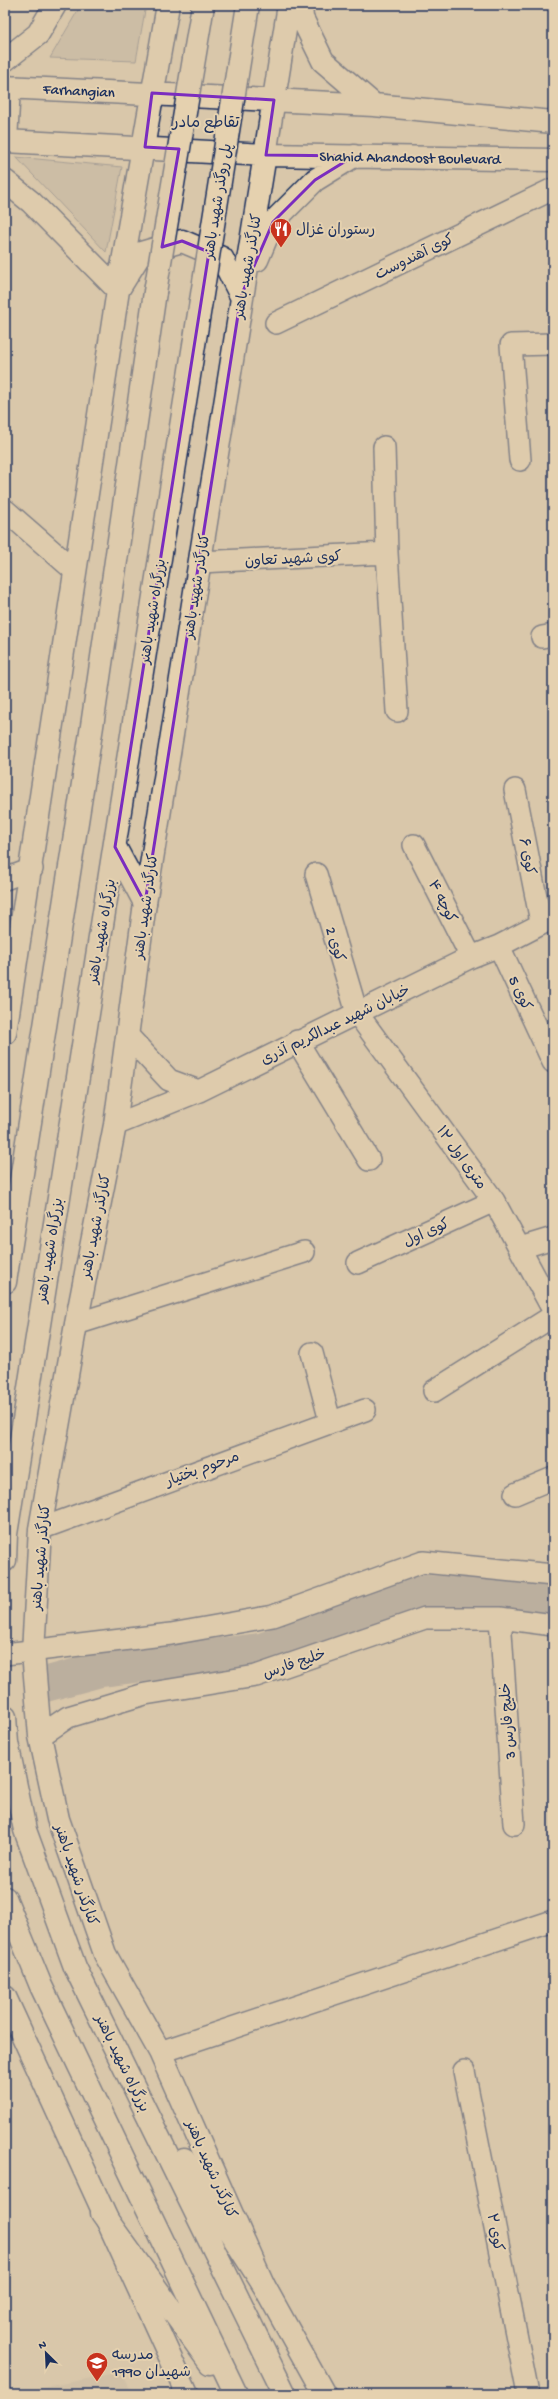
<svg xmlns="http://www.w3.org/2000/svg" width="558" height="2399" viewBox="0 0 558 2399" font-family="'Gochi Hand','Playpen Sans Arabic',sans-serif">
  <rect width="100%" height="100%" fill="#d9c7aa"/>
  <filter id="ink" filterUnits="userSpaceOnUse"><feTurbulence type="fractalNoise" baseFrequency=".025" numOctaves="2"/><feDisplacementMap in="SourceGraphic" scale="8" xChannelSelector="R" yChannelSelector="G"/><feConvolveMatrix kernelMatrix="1 2 1 2 8 2 1 2 1" color-interpolation-filters="sRGB"/></filter>
  <g filter="url(#ink)">
    <!-- built -->
    <path fill="#c7b9a3" d="M121 2372 132 2394H12Z"/>
    <!-- green -->
    <path fill="#bdb19f" stroke="#6c707e" d="M81 5H146L136 61 50 58Z
      M16 157 122 167 106 252Z"/>
    <g fill="none" stroke-linecap="round" stroke-linejoin="round">
      <!-- river -->
      <path stroke="#989391" stroke-width="35" d="M43 1685 98 1670 263 1650 419 1592 553 1601"/>
      <!-- minor casing -->
      <g stroke="#1b2f5e" stroke-width="24">
        <path id="minor" d="M276 323 553 189
          M384 447 387 553 397 711
          M520 460 511 345 553 344
          M5 510 75 571
          M200 562 387 553
          M542 637 553 635
          M515 790 541 922
          M414 845 471 957
          M316 874 357 1013 494 1201 553 1310
          M5 879 32 869
          M499 946 553 1062
          M128 1036 169 1080 199 1091
          M297 1041 369 1160
          M115 1125 199 1091 471 957 499 946 553 918
          M520 1248 553 1238
          M358 1263 494 1201
          M76 1324 304 1252
          M312 1353 330 1421
          M434 1391 553 1316
          M515 1494 553 1478
          M40 1529 365 1410
          M500 1618 514 1824
          M5 1654 171 1634 273 1616 423 1562 553 1575
          M40 1736 68 1717 145 1694 256 1676 425 1618H500L553 1625
          M160 2052 553 1921
          M464 2071 528 2394"/>
      </g>
      <!-- major casing -->
      <g stroke="#1b2f5e" stroke-width="25">
        <path id="major" d="M289 5 145 903 115 1125 76 1324 40 1529 33 1652 40 1736 58 1819 105 1954 160 2052 263 2284 324 2394
          M301 5 302 18 323 61 374 105
          M5 60 38 34 55 5
          M5 87 374 105 553 122
          M5 141 266 155 553 160
          M6 141 9 87
          M5 181 31 202 118 290 141 253 182 241 222 258 241 296
          M257 260 273 222 315 180 354 156
          M5 1033 118 290 168 5
          M5 1997 187 2394"/>
      </g>
      <!-- highway casing -->
      <g stroke="#1b2f5e" stroke-width="25">
        <path id="highway" d="M115 847 145 903
          M5 1282 92 726 155 292
          M5 1560 6 1534C69 1123 136 712 201 301
          M5 1717 7 1743 25 1830 75 1967 285 2394
          M5 1898 41 1986 236 2394
          M184 2160 263 2284
          M102 2213 210 2363"/>
      </g>
      <!-- minor -->
      <use href="#minor" stroke="#e5d1af" stroke-width="21"/>
      <!-- major -->
      <use href="#major" stroke="#e5d1af" stroke-width="22"/>
      <!-- highway -->
      <use href="#highway" stroke="#e5d1af" stroke-width="22"/>
      <!-- highway-bridge casing -->
      <g stroke="#1b2f5e" stroke-width="25" stroke-linecap="butt">
        <path id="highway-bridge" d="M155 292 203 5
          M201 301 248 5"/>
      </g>
      <!-- highway-bridge -->
      <use href="#highway-bridge" stroke="#e5d1af" stroke-width="22"/>
    </g>
  </g>
  <!-- marked area -->
  <path d="M0 0H558V2399H0ZM152 93 274 100 266 155 354 156 315 180 273 222 241 296 145 903 115 847 209 252 182 241 162 247 179 149 145 147Z" fill="#d9c7aa" fill-opacity=".55" fill-rule="evenodd"/>
  <path fill="none" stroke="#7b2cbf" stroke-width="3" stroke-linejoin="round" d="M152 93 274 100 266 155 354 156 315 180 273 222 241 296 145 903 115 847 209 252 182 241 162 247 179 149 145 147Z"/>
  <!-- icons -->
  <defs>
    <g id="restaurant-pin" transform="scale(1.15)"><path d="M0 17L-7.5 6A9.5 9.5 0 1 1 7.5 6Z" fill="#c8321e" stroke="#e5d1af"/><path d="M-5-6h1v4h1v-4h1v4h1v-4h1v5L-1.5 .5V6h-2V.5L-5-1ZM5-6V6H3V1.5H1.5Q1.5-4 5-6Z" fill="#fff"/></g>
    <g id="school-pin" transform="scale(1.15)"><path d="M0 17L-7.5 6A9.5 9.5 0 1 1 7.5 6Z" fill="#c8321e" stroke="#e5d1af"/><path d="M0-5L7-2L0 1L-7-2ZM-4 1L0 2.5L4 1V4Q0 6-4 4Z" fill="#fff"/></g>
  </defs>
  <g fill-rule="evenodd">
    <use href="#restaurant-pin" x="281" y="229"/>
    <use href="#school-pin" x="97" y="2363"/>
  </g>
  <g text-anchor="middle" stroke-width="4" stroke-linejoin="round" paint-order="stroke">
    <!-- street labels -->
    <g font-size="15" fill="#1b2f5e" stroke="#e5d1af">
      <text transform="translate(79 90) rotate(3)" y="5">Farhangian</text>
      <text transform="translate(410 157) rotate(1)" y="5">Shahid Ahandoost Boulevard</text>
      <text transform="translate(217 201) rotate(-81)" y="5">پل روگذر شهید باهنر</text>
      <text transform="translate(414 256) rotate(-26)" y="5">کوی آهندوست</text>
      <text transform="translate(247 266) rotate(-80)" y="5">کنارگذر شهید باهنر</text>
      <text transform="translate(293 558) rotate(-3)" y="5">کوی شهید تعاون</text>
      <text transform="translate(196 586) rotate(-81)" y="5">کنارگذر شهید باهنر</text>
      <text transform="translate(152 611) rotate(-81)" y="5">بزرگراه شهید باهنر</text>
      <text transform="translate(528 856) rotate(79)" y="5">کوی ۶</text>
      <text transform="translate(443 901) rotate(63)" y="5">کوچه ۴</text>
      <text transform="translate(145 906) rotate(-82)" y="5">کنارگذر شهید باهنر</text>
      <text transform="translate(101 931) rotate(-80)" y="5">بزرگراه شهید باهنر</text>
      <text transform="translate(336 944) rotate(73)" y="5">کوی 2</text>
      <text transform="translate(521 993) rotate(65)" y="5">کوی 5</text>
      <text transform="translate(335 1024) rotate(-26)" y="5">خیابان شهید عبدالکریم آذری</text>
      <text transform="translate(462 1157) rotate(54)" y="5">۱۲ متری اول</text>
      <text transform="translate(95 1226) rotate(-79)" y="5">کنارگذر شهید باهنر</text>
      <text transform="translate(426 1232) rotate(-25)" y="5">کوی اول</text>
      <text transform="translate(49 1250) rotate(-81)" y="5">بزرگراه شهید باهنر</text>
      <text transform="translate(202 1468) rotate(-20)" y="5">مرحوم بختیار</text>
      <text transform="translate(40 1557) rotate(-85)" y="5">کنارگذر شهید باهنر</text>
      <text transform="translate(294 1663) rotate(-19)" y="5">خلیج فارس</text>
      <text transform="translate(507 1721) rotate(-94)" y="5">خلیج فارس 3</text>
      <text transform="translate(77 1875) rotate(71)" y="5">کنارگذر شهید باهنر</text>
      <text transform="translate(123 2063) rotate(64)" y="5">بزرگراه شهید باهنر</text>
      <text transform="translate(212 2169) rotate(66)" y="5">کنارگذر شهید باهنر</text>
      <text transform="translate(496 2232) rotate(79)" y="5">کوی ۲</text>
    </g>
    <!-- poi labels -->
    <g font-size="15" fill="#1b2f5e" stroke="#e5d1af" text-anchor="start">
      <text x="296" y="234">رستوران غزال</text>
      <text x="112" y="2359">مدرسه<tspan x="112" dy="17">شهیدان 1990</tspan></text>
    </g>
    <!-- neighbourhood labels -->
    <g font-size="16" fill="#1b2f5e" stroke="#e5d1af">
      <text x="206" y="127">تقاطع مادر</text>
    </g>
  </g>
  <!-- margin -->
  <rect width="558" height="2399" fill="none" stroke="#e5d1af" stroke-width="20"/>
  <rect x="10" y="10" width="538" height="2379" fill="none" stroke="#1b2f5e" stroke-width="1.5" filter="url(#ink)"/>
  <!-- north arrow -->
  <g transform="translate(46 2353) rotate(336)" stroke="#e5d1af" stroke-width="3" paint-order="stroke">
  <path d="M0-3L7 15L0 10L-7 15Z" fill="#1b2f5e"/>
  <text y="-6" font-size="11" font-weight="bold" text-anchor="middle" fill="#1b2f5e">N</text>
  </g>
</svg>
